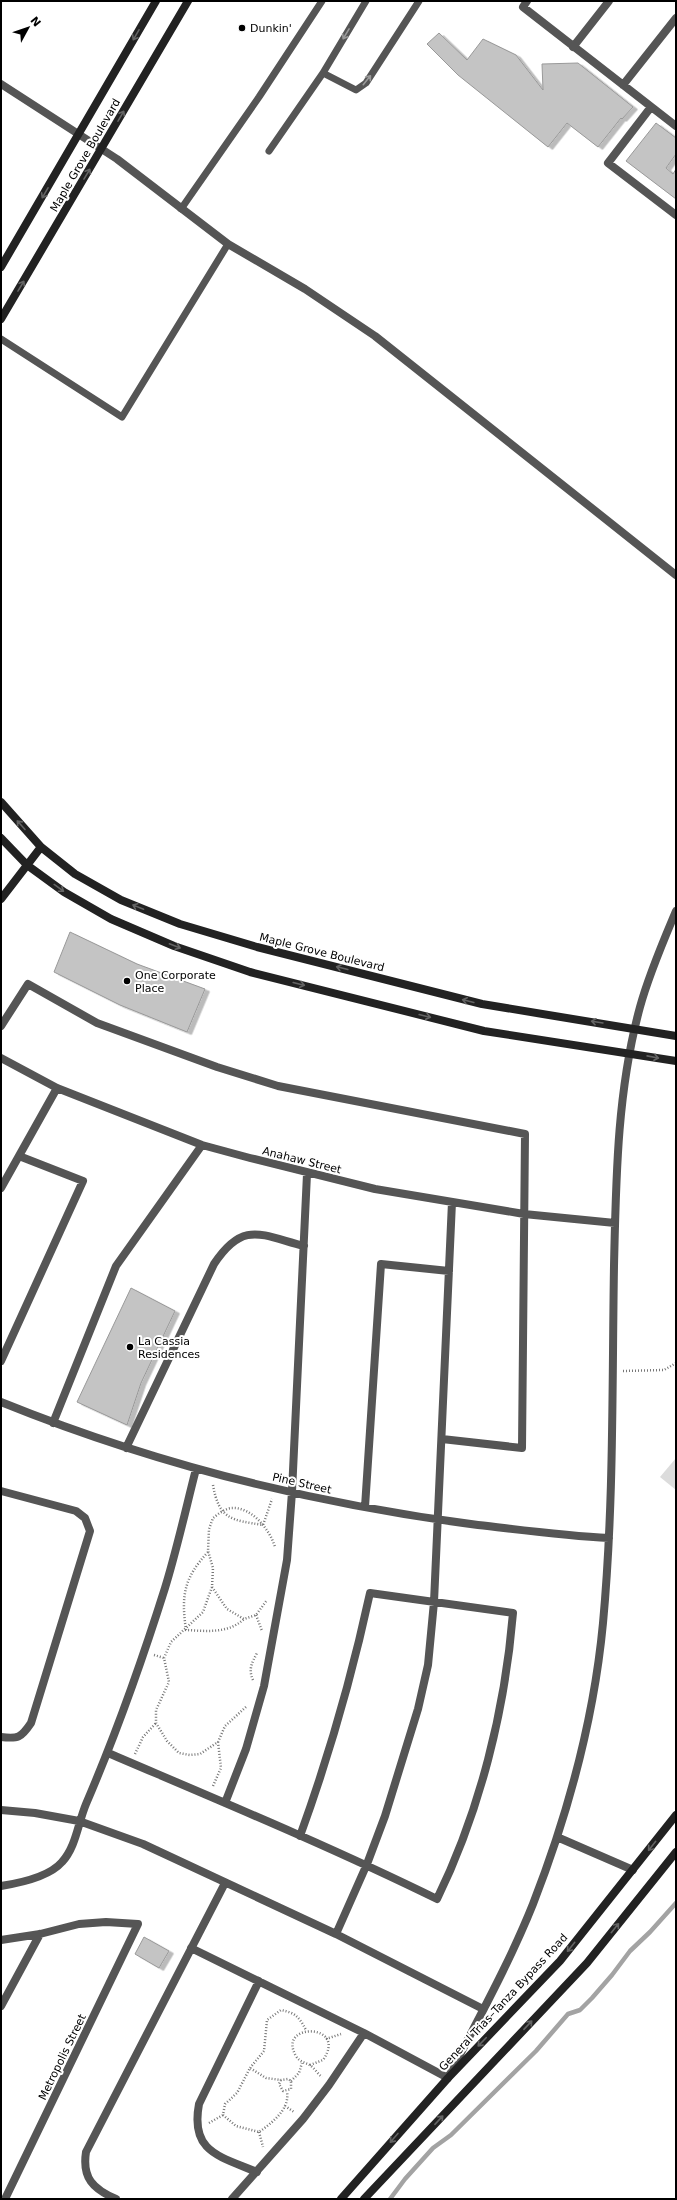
<svg xmlns="http://www.w3.org/2000/svg" width="677" height="2200" viewBox="0 0 677 2200" font-family="'DejaVu Sans',sans-serif">
  <defs>
    <filter id="shadow"><feDropShadow dx="4.5" dy="2.5" stdDeviation="0" flood-color="#0004"/></filter>
  </defs>
  <rect width="100%" height="100%" fill="#fff"/>
  <!-- green -->
  <path fill="#dcdcdc" d="M676 1458V1490L660 1477Z"/>
  <g fill="none" stroke-linecap="round" stroke-linejoin="round">
    <!-- stream -->
    <path stroke="#a3a3a3" stroke-width="4.5" d="M390 2199 405 2179 433 2148 451 2135 536 2051 568 2014 580 2010 592 1998 612 1975 630 1951 650 1932 676 1903"/>
  </g>
  <!-- building -->
  <path fill="#c4c4c4" stroke="#999" filter="url(#shadow)" d="M439 33 467 60 483 39 516 55 543 90 542 64 578 63 633 107 622 119 621 118 598 147 567 123 548 147 458 75 427 44Z
    M656 123 676 138V154L666 168 673 174 676 169V199L626 161Z
    M70 932 137 964 205 989 187 1032 120 1005 54 972Z
    M131 1288 175 1311 141 1383 127 1425 77 1402Z
    M144 1937 169 1951 159 1968 135 1954Z"/>
  <g fill="none" stroke-linecap="round" stroke-linejoin="round">
    <!-- path -->
    <path stroke="#777" stroke-width="2.5" stroke-dasharray="1 2" stroke-linecap="butt" d="M623 1371 664 1370 676 1363
      M213 1485C219 1520 232 1520 263 1525L272 1499
      M208 1552C184 1578 181 1595 186 1630 206 1631 228 1634 244 1619
      M212 1587 227 1609 244 1619 256 1615 267 1600
      M256 1615 262 1631
      M154 1655 164 1658
      M253 1680C248 1669 252 1663 257 1653
      M246 1707 225 1726 218 1742 200 1754 190 1755 179 1753 167 1741 156 1723V1710L169 1682 164 1658 171 1642 203 1612 212 1587 213 1568 208 1551 209 1529 213 1518C218 1514 226 1508 232 1508 252 1507 270 1530 275 1547
      M135 1754 143 1737 156 1723
      M213 1786 221 1768 218 1742
      M326 2039 341 2034
      M310 2065 323 2060C349 2023 276 2022 296 2056 300 2063 306 2062 311 2066 315 2069 318 2074 322 2077
      M250 2068 264 2051 267 2020 281 2010C296 2013 299 2017 306 2030
      M281 2080 279 2084 283 2091 291 2089V2081L288 2079 281 2080 266 2078 250 2068 237 2093 225 2104 223 2115 236 2126 259 2132C272 2123 290 2109 287 2092
      M291 2081 299 2073 302 2063
      M285 2106 294 2112
      M209 2123 223 2115
      M259 2132 263 2147"/>
    <!-- lane -->
    <path stroke="#555" stroke-width="7" d="M323 73 356 90 366 83 419 1
      M269 151 323 73 366 1
      M181 209 259 97 322 1
      M1 339 122 417 228 244"/>
    <!-- street -->
    <path stroke="#555" stroke-width="8" d="M527 1 523 7 676 126
      M573 47 609 1
      M1 84 117 159 228 244 305 289 375 336 676 575
      M623 85 676 18
      M651 107 608 163 676 215
      M1 1026 28 984 97 1023 217 1067 278 1086 525 1134 522 1448 442 1439
      M1 1058 57 1088 202 1145 250 1158 375 1189 524 1214 615 1223
      M1 1188 57 1088
      M1 1361 83 1181 19 1156
      M1 1402C154 1464 315 1504 478 1525 522 1530 565 1536 609 1538
      M53 1423 116 1266 202 1145
      M126 1448 214 1264C243 1220 261 1235 304 1246
      M1 1491 76 1511 85 1518 90 1531 31 1723C21 1738 18 1739 1 1737
      M365 1507 381 1264 449 1271
      M108 1753C218 1800 329 1846 437 1899 480 1811 505 1710 513 1613L370 1593C352 1676 329 1756 300 1836
      M225 1803 246 1749 264 1686 287 1560 292 1492 307 1174
      M1 1810 35 1813 79 1821 143 1844 336 1934 483 2009
      M557 1837 633 1870
      M1 1886C20 1883 49 1877 62 1862 76 1847 78 1823 86 1804 116 1734 142 1661 165 1588 177 1549 186 1508 196 1469
      M336 1934 367 1864 385 1816 418 1709 428 1665 434 1602 452 1202
      M1 1940 40 1934 79 1924 106 1922 138 1924 5 2199
      M191 1948 364 2033 448 2078C477 2021 509 1964 533 1904 568 1814 594 1719 603 1623 614 1504 612 1385 614 1266 616 1179 617 1091 640 1007 649 974 663 942 676 911
      M1 2006 40 1934
      M257 2172C219 2156 190 2152 199 2104L259 1981
      M116 2199C93 2189 82 2178 86 2152L225 1883
      M232 2199 303 2119 329 2085 364 2033"/>
    <!-- secondary -->
    <path stroke="#222" stroke-width="8" d="M1 267 156 1
      M1 319 188 1
      M1 802 41 847 75 874 121 900 180 924 257 947 482 1004 676 1036
      M1 838 27 865 64 892 111 919 174 946 250 972 484 1031 676 1061
      M1 899 41 847
      M341 2199 448 2078 560 1961 676 1815
      M364 2199 587 1963 676 1852"/>
  </g>
  <!-- one-way arrows -->
  <defs><path id="oneway-shaft" d="M-6 0H5M1.5-3L5.5 0L1.5 3" fill="none" stroke-width="1.6" stroke-linecap="round" stroke-linejoin="round"/></defs>
  <g stroke="#999">
    <use href="#oneway-shaft" transform="translate(346 34) rotate(121)"/>
    <use href="#oneway-shaft" transform="translate(367 80) rotate(-51)"/>
  </g>
  <g stroke="#646464">
    <use href="#oneway-shaft" transform="translate(136 35) rotate(120)"/>
    <use href="#oneway-shaft" transform="translate(121 116) rotate(-60)"/>
    <use href="#oneway-shaft" transform="translate(87 174) rotate(-59)"/>
    <use href="#oneway-shaft" transform="translate(45 193) rotate(120)"/>
    <use href="#oneway-shaft" transform="translate(21 286) rotate(-59)"/>
    <use href="#oneway-shaft" transform="translate(21 825) rotate(-132)"/>
    <use href="#oneway-shaft" transform="translate(59 888) rotate(36)"/>
    <use href="#oneway-shaft" transform="translate(138 907) rotate(-158)"/>
    <use href="#oneway-shaft" transform="translate(175 946) rotate(21)"/>
    <use href="#oneway-shaft" transform="translate(342 968) rotate(-166)"/>
    <use href="#oneway-shaft" transform="translate(299 984) rotate(14)"/>
    <use href="#oneway-shaft" transform="translate(468 1001) rotate(-166)"/>
    <use href="#oneway-shaft" transform="translate(425 1016) rotate(14)"/>
    <use href="#oneway-shaft" transform="translate(597 1022) rotate(-171)"/>
    <use href="#oneway-shaft" transform="translate(653 1057) rotate(11)"/>
    <use href="#oneway-shaft" transform="translate(652 1846) rotate(128)"/>
    <use href="#oneway-shaft" transform="translate(615 1928) rotate(-51)"/>
    <use href="#oneway-shaft" transform="translate(571 1947) rotate(129)"/>
    <use href="#oneway-shaft" transform="translate(528 2025) rotate(-47)"/>
    <use href="#oneway-shaft" transform="translate(482 2042) rotate(134)"/>
    <use href="#oneway-shaft" transform="translate(439 2120) rotate(-47)"/>
    <use href="#oneway-shaft" transform="translate(394 2138) rotate(131)"/>
  </g>
  <!-- markers -->
  <g fill="#000" stroke="#fff" stroke-width="1.5">
    <circle cx="242" cy="28" r="4"/>
    <circle cx="127" cy="981" r="4"/>
    <circle cx="130" cy="1347" r="4"/>
  </g>
  <g text-anchor="middle" stroke-width="4" stroke-linejoin="round" paint-order="stroke">
    <!-- poi labels -->
    <g font-size="11" fill="#000" stroke="#fff" text-anchor="start">
      <text x="250" y="32">Dunkin'</text>
      <text x="135" y="979">One Corporate<tspan x="135" dy="13">Place</tspan></text>
      <text x="138" y="1345">La Cassia<tspan x="138" dy="13">Residences</tspan></text>
    </g>
    <!-- street labels -->
    <g font-size="11" fill="#000" stroke="#fff">
      <text transform="translate(85 155) rotate(-60)" y="4">Maple Grove Boulevard</text>
      <text transform="translate(322 952) rotate(14)" y="4">Maple Grove Boulevard</text>
      <text transform="translate(302 1160) rotate(14)" y="4">Anahaw Street</text>
      <text transform="translate(302 1483) rotate(13)" y="4">Pine Street</text>
      <text transform="translate(503 2002) rotate(-47)" y="4">General Trias–Tanza Bypass Road</text>
      <text transform="translate(62 2057) rotate(-64)" y="4">Metropolis Street</text>
    </g>
  </g>
  <!-- border -->
  <rect width="677" height="2200" fill="none" stroke="#000000" stroke-width="4"/>
  <!-- north arrow -->
  <g transform="translate(28 28) rotate(50)" stroke="#ffffff" stroke-width="3" paint-order="stroke">
  <path d="M0-3L7 15L0 10L-7 15Z" fill="#000000"/>
  <text y="-6" font-size="11" font-weight="bold" text-anchor="middle" fill="#000000">N</text>
  </g>
</svg>
